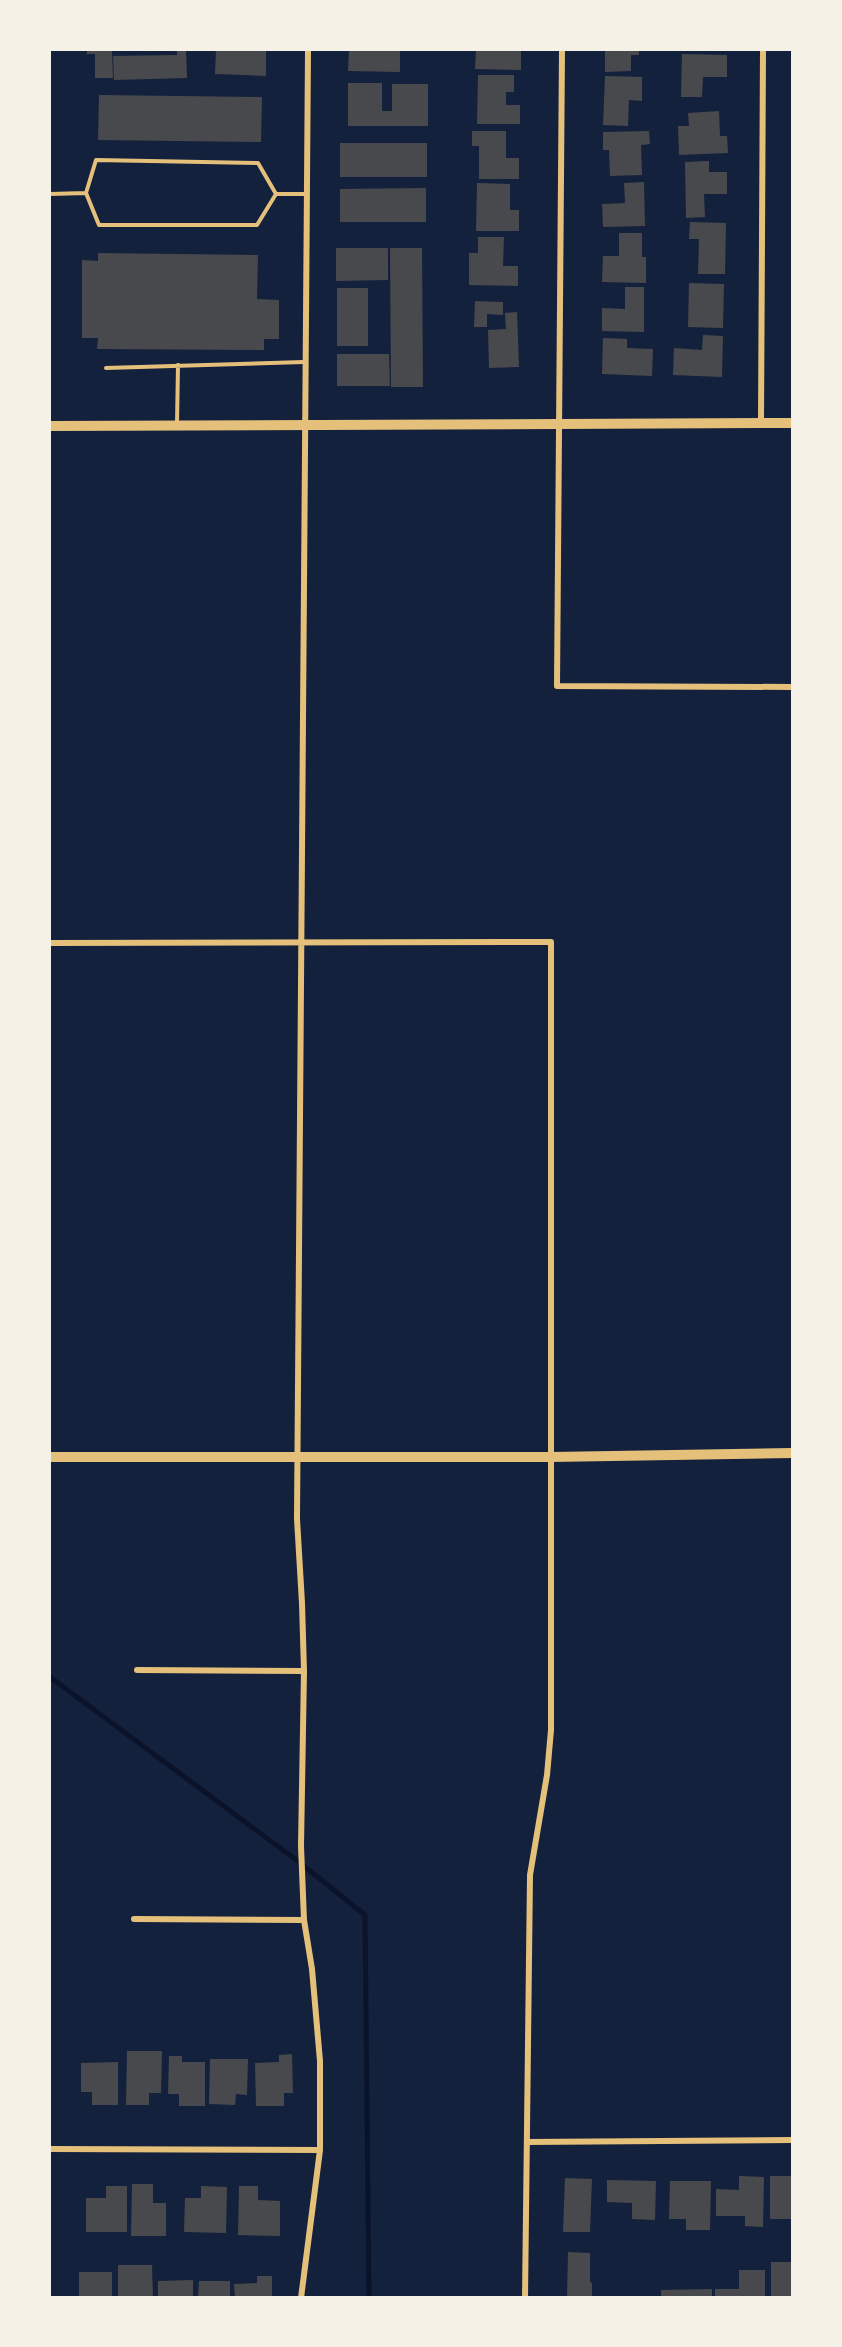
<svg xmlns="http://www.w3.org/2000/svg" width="842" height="2347" viewBox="0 0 842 2347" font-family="Quicksand,sans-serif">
  <rect width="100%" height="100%" fill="#14213d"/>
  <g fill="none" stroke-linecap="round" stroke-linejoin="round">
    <!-- stream -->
    <path stroke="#0b132b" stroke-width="5" d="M50 1677 299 1862 365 1915 369 2298"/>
  </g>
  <!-- building -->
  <path fill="#48494c" d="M87 50 112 51 113 78H95V54H87Z
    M177 50H186L187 78 114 80 113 56 177 55Z
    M216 50H266V76L215 74Z
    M349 50H400V72L348 71Z
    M476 50H521V70L475 69Z
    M605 50H639V55H631V71L605 72Z
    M682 54 727 55V77H703L702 97H681Z
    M478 75H514V92H506V105H520V124H477Z
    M605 76 642 77V101L629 100 628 126 603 125Z
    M348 83H382V111H392V84H428V126H348Z
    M99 95 262 97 261 142 98 140Z
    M719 111 720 136H727L728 153 679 155 678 126H689L688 113Z
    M472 131H506V158H519V179H479V146H472Z
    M649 131 650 144 641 145 642 175 610 176 609 150H603V132Z
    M340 143H427V177H340Z
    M709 161V172H727V194H704L705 217 686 218 685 162Z
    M644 182 645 226 603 227 602 204 625 203 624 183Z
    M477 183 510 184V210H519V231H476Z
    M426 188V222H340V189Z
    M690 222 726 223 725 274H698L699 239H689Z
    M619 233H642V257H646V283L602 282 603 256H619Z
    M478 237H504L503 266H518V286L469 285V253H478Z
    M336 248H388V280L336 281Z
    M390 248H422L423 387H391Z
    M98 253 258 255 257 299 279 300V339H264V350L97 349 98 338H82V260L98 261Z
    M689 283 724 284 723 328 688 327Z
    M625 287H644V332L602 331V308L625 309Z
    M337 288H368V346H337Z
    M475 301 503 302V315L487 314V327H474Z
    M517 312 519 367 489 368 488 330 506 329 505 313Z
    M703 335 723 336 722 377 673 375 674 348 702 350Z
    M603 338 627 339V348L653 349 652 376 602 374Z
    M337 354H389L390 386H337Z
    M127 2051H162L161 2093H149V2105H126Z
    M292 2054 293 2093H284V2106H256L255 2063 279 2062V2055Z
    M169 2056H182V2062H205V2106H179V2094H168Z
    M210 2059H248L247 2095 236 2094 235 2105 209 2104Z
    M118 2062V2105H92V2092H81V2063Z
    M739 2176 764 2177 763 2227 745 2226V2216H716V2189L739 2190Z
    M770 2176H792V2219H770Z
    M565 2178 592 2179 590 2232H563Z
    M607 2180 656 2181 655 2220 632 2219V2203L607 2202Z
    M670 2181H711L710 2230H686V2219H669Z
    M132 2184H153V2203H166V2236H131Z
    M106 2186H127V2232H86V2198H106Z
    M201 2186 227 2187 226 2233 184 2232 185 2198H201Z
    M239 2186H258V2200L280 2201V2236L238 2235Z
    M568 2252 590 2253V2282L592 2283V2298H567Z
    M771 2262H792V2298H771Z
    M118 2265H152L153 2298H118Z
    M739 2270H765V2298H715V2289H739Z
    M79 2272H112V2298H79Z
    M257 2276H272V2298H235L234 2284 257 2283Z
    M193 2280V2298H158V2281Z
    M199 2281H230V2298H198Z
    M712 2289V2298H661V2290Z"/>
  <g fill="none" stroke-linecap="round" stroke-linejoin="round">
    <!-- service -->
    <path stroke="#e5c07b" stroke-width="4" d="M86 193 99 225H257L276 194
      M50 194 86 193 96 160 258 163 276 194H306
      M106 368 304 362
      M177 424 178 365"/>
    <!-- minor -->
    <path stroke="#e5c07b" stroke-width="6" d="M562 50 557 686 792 687
      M761 422 763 50
      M50 943 551 942V1730L547 1775 530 1875 525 2298
      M137 1670 304 1671
      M134 1919 304 1920
      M527 2142 792 2140
      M50 2149 320 2150
      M301 2298 320 2150V2061L312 1969 304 1920 301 1846 304 1671 302 1603 297 1519 308 50"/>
    <!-- tertiary -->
    <path stroke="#e5c07b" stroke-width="10" d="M50 426 792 423
      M50 1457H551L792 1453"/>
  </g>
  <!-- border -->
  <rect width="842" height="2347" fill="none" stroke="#f6f1e7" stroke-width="102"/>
</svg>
